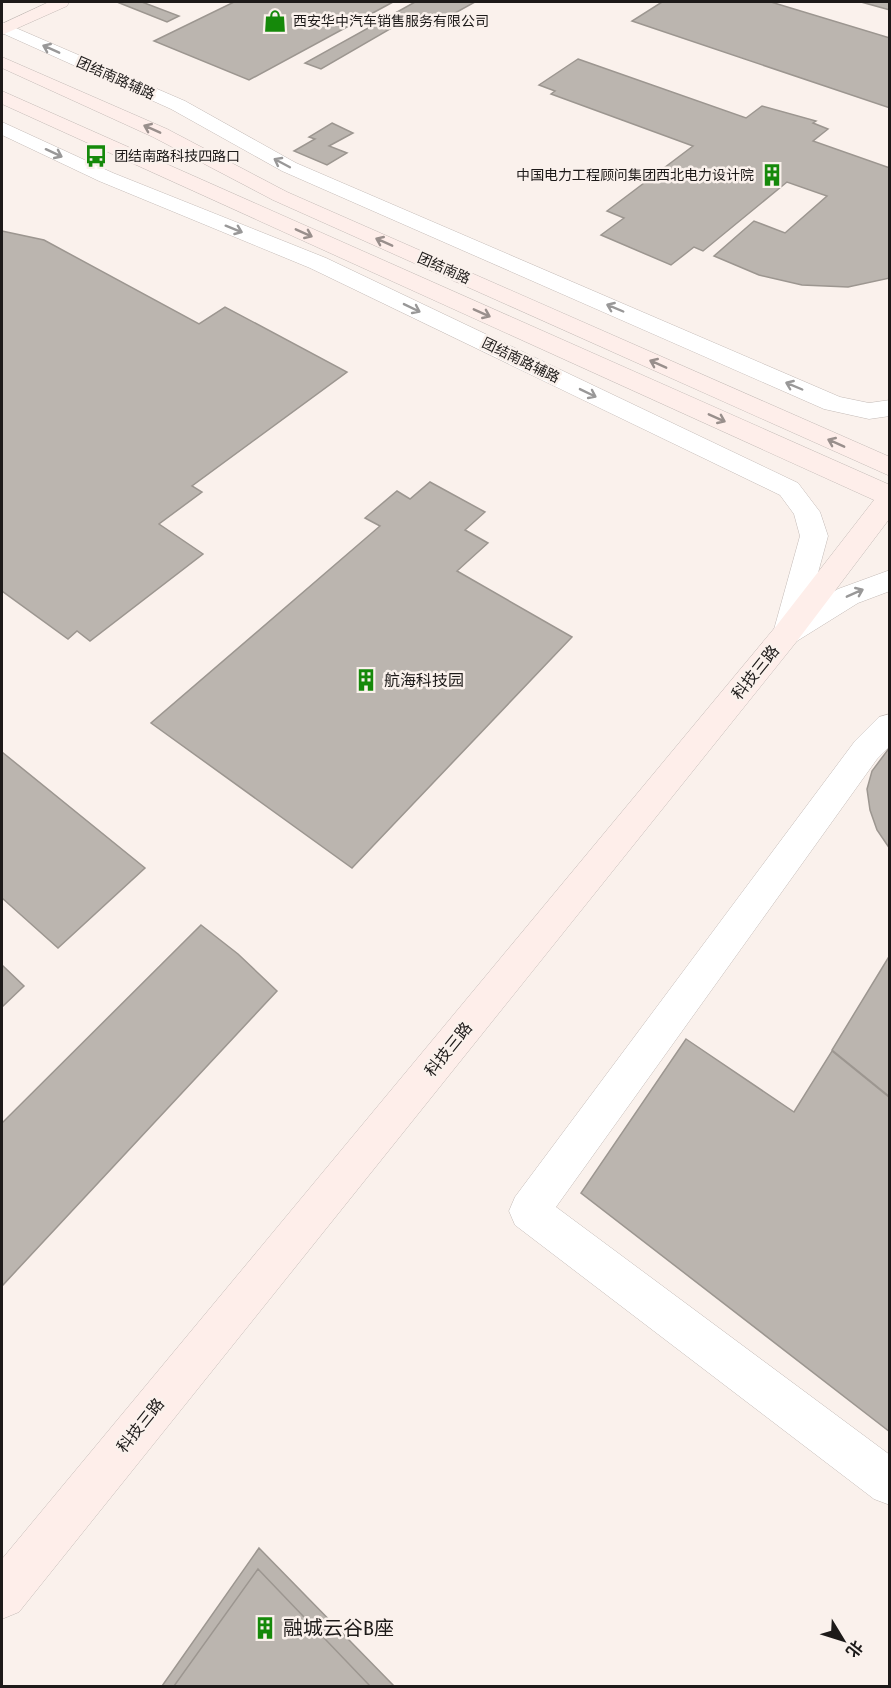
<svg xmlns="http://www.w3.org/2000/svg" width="891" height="1688" viewBox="0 0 891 1688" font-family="'Fira Sans Condensed','Noto Sans SC',sans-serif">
  <rect width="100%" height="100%" fill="#faf1ec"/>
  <!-- building -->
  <path fill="#bbb5af" stroke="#9c9690" stroke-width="1.5" d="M117 2H142L179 16 167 22Z
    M234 2H393L249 80 154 41Z
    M415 2H475L430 27 407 19 321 69 305 63Z
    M662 2H771L890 38V108L632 21Z
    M861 2H890V10Z
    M578 59 746 118 762 106 816 121 813 123 828 129 813 141 890 168V278L848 287 802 285 759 275 714 256 754 221 785 233 827 196 787 182 703 251 694 247 671 265 601 235 624 218 607 211 693 146 551 94 555 91 539 85Z
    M332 123 353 133 329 146 347 153 327 165 294 151 315 139 309 137Z
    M2 231 44 240 199 324 225 307 347 372 192 486 202 492 159 524 203 554 90 641 77 631 68 639 2 591Z
    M430 482 485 512 465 530 488 543 457 571 572 637 352 868 151 723 380 526 365 518 397 491 410 499Z
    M890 747V849L877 830 870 810 867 789 872 771Z
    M2 752 145 868 58 948 2 898Z
    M201 925 238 954 277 991 2 1286V1123Z
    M890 955V1097L832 1050Z
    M2 965 24 986 2 1007Z
    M686 1039 794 1112 832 1051 890 1098V1432L581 1193Z
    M259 1548 394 1686H162Z
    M258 1569 370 1686H174Z"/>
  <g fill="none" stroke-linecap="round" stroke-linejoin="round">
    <!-- street casing -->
    <g stroke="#c4bbb7" stroke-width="1">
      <path id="street" d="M2 22 185 101 296 163 840 397 869 403 890 400V416L869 419 824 409 282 171 171 109 2 33Z
        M2 122 113 173 326 258 798 483 820 512 828 536 809 606 838 589 890 570V591L858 603 797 641 787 644 777 641 773 633 800 536 794 514 780 495 310 268 99 181 2 135Z
        M890 714V746L877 759 556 1207 890 1455V1505L874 1499 515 1225 509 1211 515 1197 855 741 879 717Z"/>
    </g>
    <!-- secondary casing -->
    <g stroke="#c4bbb7" stroke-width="1">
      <path id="secondary" d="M49 2H69L67 6 2 35V24Z
        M2 57 167 129 287 192 890 457V476L273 200 153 137 2 68Z
        M2 91 890 485V518L797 641 19 1612 2 1619V1559L777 625 874 500 2 104Z"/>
    </g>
    <!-- street -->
    <use href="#street" fill="#fff" fill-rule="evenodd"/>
    <!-- secondary -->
    <use href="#secondary" fill="#feeeea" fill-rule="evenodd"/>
  </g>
  <!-- one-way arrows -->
  <defs><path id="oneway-shaft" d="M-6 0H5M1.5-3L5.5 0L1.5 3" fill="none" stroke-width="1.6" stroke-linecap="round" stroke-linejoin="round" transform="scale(1.5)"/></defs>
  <g stroke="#999898">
    <use href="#oneway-shaft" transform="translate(51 49) rotate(-156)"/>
    <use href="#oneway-shaft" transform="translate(54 153) rotate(25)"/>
    <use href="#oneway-shaft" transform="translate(282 163) rotate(-152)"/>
    <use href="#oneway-shaft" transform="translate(234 229) rotate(22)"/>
    <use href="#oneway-shaft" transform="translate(412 308) rotate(26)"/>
    <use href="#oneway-shaft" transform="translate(615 308) rotate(-157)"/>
    <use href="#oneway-shaft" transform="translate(794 386) rotate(-157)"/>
    <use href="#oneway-shaft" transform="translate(588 393) rotate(26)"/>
    <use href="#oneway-shaft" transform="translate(855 593) rotate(-24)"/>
  </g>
  <g stroke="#998f8c">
    <use href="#oneway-shaft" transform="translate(152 129) rotate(-156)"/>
    <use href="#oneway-shaft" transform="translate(304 233) rotate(24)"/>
    <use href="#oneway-shaft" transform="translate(384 242) rotate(-156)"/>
    <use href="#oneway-shaft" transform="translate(482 313) rotate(24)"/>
    <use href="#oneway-shaft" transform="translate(658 364) rotate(-156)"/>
    <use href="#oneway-shaft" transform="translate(717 418) rotate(24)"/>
    <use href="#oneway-shaft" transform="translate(836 443) rotate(-156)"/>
  </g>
  <!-- icons -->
  <defs>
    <g id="shop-bare" transform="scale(1.8)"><path d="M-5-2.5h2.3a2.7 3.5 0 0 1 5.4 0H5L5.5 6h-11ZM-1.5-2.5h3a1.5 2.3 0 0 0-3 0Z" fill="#15890a" stroke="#faf1ec" stroke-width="2.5" paint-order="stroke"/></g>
    <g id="bus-bare" transform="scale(1.8)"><path d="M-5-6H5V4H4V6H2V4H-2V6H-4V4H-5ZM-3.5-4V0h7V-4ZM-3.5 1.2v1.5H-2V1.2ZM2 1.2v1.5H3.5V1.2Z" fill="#15890a" stroke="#faf1ec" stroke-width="2.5" paint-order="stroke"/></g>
    <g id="building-bare" transform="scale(1.8)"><path d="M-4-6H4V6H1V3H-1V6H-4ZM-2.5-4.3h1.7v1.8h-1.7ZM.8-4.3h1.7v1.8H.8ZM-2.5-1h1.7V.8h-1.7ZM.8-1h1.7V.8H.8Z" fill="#15890a" stroke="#faf1ec" stroke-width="2.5" paint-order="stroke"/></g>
  </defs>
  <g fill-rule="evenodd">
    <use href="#shop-bare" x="275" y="21"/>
    <use href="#bus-bare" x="96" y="156"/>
    <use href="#building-bare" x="772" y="175"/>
    <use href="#building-bare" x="366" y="680"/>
    <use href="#building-bare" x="265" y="1628"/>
  </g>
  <g text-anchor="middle" stroke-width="5" stroke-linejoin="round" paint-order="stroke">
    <!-- far-poi labels -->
    <g font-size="14" fill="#1d1a19" stroke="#faf1ec" text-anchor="start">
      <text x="293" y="26">西安华中汽车销售服务有限公司</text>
      <text x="114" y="161">团结南路科技四路口</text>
      <text x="754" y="180" text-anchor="end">中国电力工程顾问集团西北电力设计院</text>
    </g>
    <!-- far-street labels -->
    <g font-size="14" fill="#1d1a19" stroke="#faf1ec">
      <text transform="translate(116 78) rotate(24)" y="5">团结南路辅路</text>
      <text transform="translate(444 268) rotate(24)" y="5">团结南路</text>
      <text transform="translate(521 360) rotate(26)" y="5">团结南路辅路</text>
    </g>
    <!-- street labels -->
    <g font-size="16" fill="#1d1a19" stroke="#faf1ec">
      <text transform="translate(755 672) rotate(-51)" y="6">科技三路</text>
      <text transform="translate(448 1049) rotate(-51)" y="6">科技三路</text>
      <text transform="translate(140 1425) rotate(-51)" y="6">科技三路</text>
    </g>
    <!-- poi labels -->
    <g font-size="16" fill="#1d1a19" stroke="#faf1ec" text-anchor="start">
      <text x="384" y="686">航海科技园</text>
    </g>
    <!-- near-poi labels -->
    <g font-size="20" fill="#1d1a19" stroke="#faf1ec" text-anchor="start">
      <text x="283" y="1635">融城云谷B座</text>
    </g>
  </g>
  <!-- border -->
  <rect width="891" height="1688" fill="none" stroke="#1d1a19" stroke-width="6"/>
  <!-- north arrow -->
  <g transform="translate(843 1640) rotate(128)" stroke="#faf1ec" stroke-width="4.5" paint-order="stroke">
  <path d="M0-4.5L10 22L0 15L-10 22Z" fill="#1d1a19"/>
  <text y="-9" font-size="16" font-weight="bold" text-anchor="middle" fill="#1d1a19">北</text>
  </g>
</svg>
